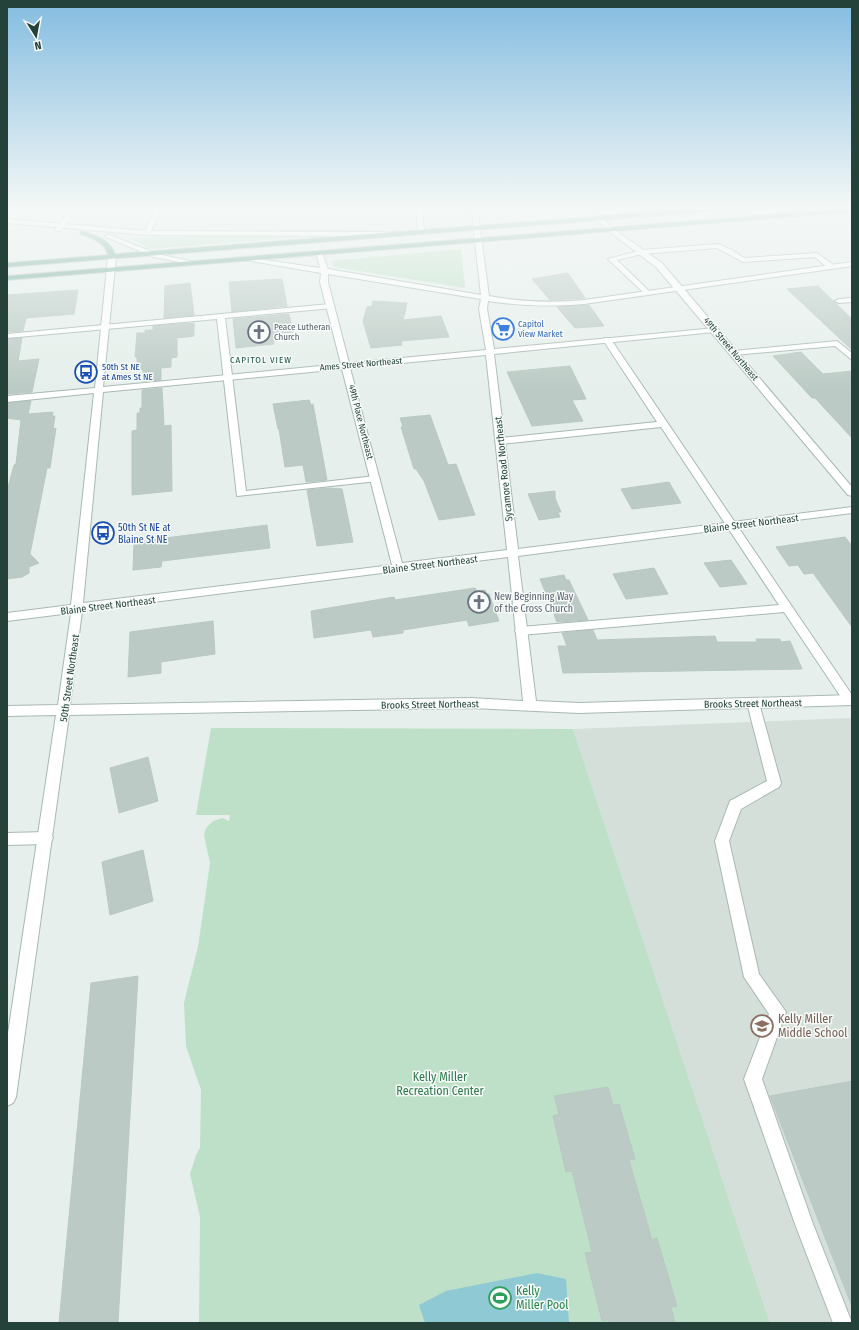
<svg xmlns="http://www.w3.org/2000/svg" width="859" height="1330" viewBox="0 0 859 1330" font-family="'Fira Sans Condensed',sans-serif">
  <rect width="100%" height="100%" fill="#e6efeb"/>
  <!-- built -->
  <path fill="#d4dfda" d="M852 718V1323H770L573 729Z"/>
  <!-- green -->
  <path fill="#bfe0c8" d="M237 235 300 237 151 249 128 238Z
    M461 249 465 288 340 268 333 266 331 261Z
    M211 728 573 729 770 1323H199L200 1217 190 1174 196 1155 200 1148 201 1090 186 1046 184 1003 198 947 210 863 204 835 206 828 213 821 222 818 229 821 230 815H196Z"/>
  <!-- water -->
  <path fill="#8ec9d4" d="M537 1273 566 1279 569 1323H425L419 1305 446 1291Z"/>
  <!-- building -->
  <path fill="#bbcac4" stroke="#b8c9c2" d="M568 273 585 298 550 300 532 279Z
    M282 279 287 306 232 312 229 282Z
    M190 283 194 315 164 318 165 286Z
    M818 286 852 319V350L787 289Z
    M78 290 74 314 26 318 23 331 7 332V295Z
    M373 301 407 303 403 320 441 316 449 337 401 341 402 345 371 348 363 321 367 307 372 306Z
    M589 305 604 326 575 328 557 307Z
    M289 314 293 332 273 334 274 344 236 348 233 319Z
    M194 323V336L177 338V357L171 358V367L161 368V380L143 382V369L137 370V357H135L137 333H145V330H153V326Z
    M22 338 18 361 39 359 32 392 7 394V339Z
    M801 352 823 374 852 371V438L815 398H812L773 356Z
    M570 366 586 399 572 400 583 421 532 426 507 372Z
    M162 388 164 426 171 425 172 491 132 495V431L137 430V413H140V408H142V390Z
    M309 400 311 405 313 404 327 480 306 482 303 465 285 467 279 429H278L273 404Z
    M31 401 28 414 53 412 52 416H55L53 429 56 428 50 468H47L30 554 39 563 29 567V573L22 577 7 579V491L14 465 16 464 21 420 7 418V403Z
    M430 415 448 465 456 464 475 515 439 520 424 481 416 469H414L401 427H403L400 418Z
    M669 482 681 503 632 509 621 489Z
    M329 488 342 489 353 542 317 546 307 490Z
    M555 491V498L561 512H558L560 517 539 520 528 494Z
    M267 525 270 548 162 561 161 567 133 570 134 542Z
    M845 537 852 546V627L813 573 804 574 798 565 789 566 776 547Z
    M731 560 747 584 720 587 704 563Z
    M654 568 668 594 626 599 613 574Z
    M564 575 566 580H569L588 620 557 622 540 579Z
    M475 588 477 591 485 590 487 594H489L499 621 469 626 467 620 403 630V633L373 637 371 630 314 638 311 611 394 597 395 600Z
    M213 621 215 654 161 662V673L128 677 130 632Z
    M593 630 597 640 715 636 717 642H757L756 639H780L781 642 790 641 802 669 563 673 558 646H567L562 633Z
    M148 757 158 801 119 813 110 768Z
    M143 850 153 901 110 915 102 862Z
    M138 976 118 1323H59L91 983Z
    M852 1081V1304H851L770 1096Z
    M608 1087 613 1105 619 1104 635 1159 629 1160 652 1240 657 1238 677 1306 671 1307 675 1323H610L609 1320 602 1321 585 1253 592 1252 572 1171 566 1172 553 1116 559 1114 554 1096Z"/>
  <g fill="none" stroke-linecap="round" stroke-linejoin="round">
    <!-- service casing -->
    <g stroke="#a8b8b2" stroke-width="2">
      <path id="service" d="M99 206H105L97 217H93L92 216Z
        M157 206H163L150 233 145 234 144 233Z
        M416 206H422L424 232 421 234 418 232Z
        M718 244 732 250 744 258 817 253 836 267 829 269 815 257 743 262 717 248 642 254 617 260 649 291V295H646L608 259 642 250Z
        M852 298V302L839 303 835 301 839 299Z
        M330 304 334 306 333 308 225 318 246 491 375 476 378 477 380 479 378 481 237 496 217 319 7 338V334Z
        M604 338H610L852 695V704L845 703 784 612 521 635 517 634 515 631 517 628 521 627 779 605 661 427 500 444 495 441 500 438 657 422 603 340Z
        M837 341 852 353V360L835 346 734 355 730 353 734 351Z
        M753 698 757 700 759 703 781 783 779 787 741 809 729 841 759 974 786 1012 762 1079 813 1224 852 1323H833L795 1224 744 1079 769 1014 744 977 715 841 730 801 767 781 747 703 749 700Z
        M46 832 51 834 53 838 51 842 46 844 7 845V833Z"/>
    </g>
    <!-- minor casing -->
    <g stroke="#a8b8b2" stroke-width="2">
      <path id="minor" d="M73 206H79L60 231H56L55 230Z
        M471 206H477L489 296C522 302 550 303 584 300L852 262V266L584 304C550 307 522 306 488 301L487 309 494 349 715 328 719 330 715 332 494 354 518 549 852 507V513L518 556 536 701 579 703 852 695V705L579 713 471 708 69 715 16 1097 13 1103 7 1106V1040L56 715 7 716V706L58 705 71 613 7 621V613L71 605 94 393 7 402V396L95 388 108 257 112 255 116 257 103 387 341 364 320 282 321 273 246 260 242 258 244 257 320 268 316 253 319 251 322 253 328 269 481 295ZM328 274 481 299 479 309 486 350 349 363 328 282ZM486 355 507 550 402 563 350 368ZM342 369 392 565 83 603 103 392ZM508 557 523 701 471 698 70 705 82 611Z"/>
    </g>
    <!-- tertiary casing -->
    <g stroke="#a8b8b2" stroke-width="2">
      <path id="tertiary" d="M596 217H600L615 230 662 263 852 487V496L848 495 656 267 611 233 596 219Z"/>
    </g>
    <!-- secondary casing -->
    <g stroke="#a4bbb3" stroke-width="2">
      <path id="secondary" d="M7 219 147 231 387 232 390 234 387 236 147 235 7 223Z
        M106 235H110L158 254 199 263 195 265 154 257 106 237Z"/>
    </g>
    <!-- primary casing -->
    <g stroke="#c2cac8" stroke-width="2">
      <path id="primary" d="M727 206H756L753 208 7 267V263L108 255C105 242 91 238 80 234V232L82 231C95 235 111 240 115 254Z
        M852 208V212L7 280V276Z"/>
    </g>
    <!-- service -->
    <use href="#service" fill="#fff" fill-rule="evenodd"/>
    <!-- minor -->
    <use href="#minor" fill="#fff" fill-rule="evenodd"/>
    <!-- tertiary -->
    <use href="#tertiary" fill="#fff" fill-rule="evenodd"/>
    <!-- secondary -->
    <use href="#secondary" fill="#fff" fill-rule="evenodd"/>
    <!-- primary -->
    <use href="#primary" fill="#6aa596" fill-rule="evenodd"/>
  </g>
  <!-- sky -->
  <linearGradient id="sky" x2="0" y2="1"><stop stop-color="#84bce0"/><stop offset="0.53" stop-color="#f4f8f6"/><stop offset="1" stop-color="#f4f8f6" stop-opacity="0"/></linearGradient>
  <rect width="859" height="392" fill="url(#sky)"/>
  <!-- icons -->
  <defs>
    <g id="supermarket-ring" transform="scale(1.15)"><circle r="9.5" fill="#f7fbf9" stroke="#3f7fe0" stroke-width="1.5"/><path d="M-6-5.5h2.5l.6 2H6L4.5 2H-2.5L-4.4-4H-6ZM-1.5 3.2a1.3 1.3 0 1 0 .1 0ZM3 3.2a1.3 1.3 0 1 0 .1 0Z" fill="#3f7fe0"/></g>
    <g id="church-ring" transform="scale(1.15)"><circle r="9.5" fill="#f7fbf9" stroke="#6b7280" stroke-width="1.5"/><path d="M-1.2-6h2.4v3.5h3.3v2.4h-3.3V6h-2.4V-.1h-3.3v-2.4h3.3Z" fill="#6b7280"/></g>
    <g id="bus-ring" transform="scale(1.15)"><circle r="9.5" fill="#f7fbf9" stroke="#1a4fb4" stroke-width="1.5"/><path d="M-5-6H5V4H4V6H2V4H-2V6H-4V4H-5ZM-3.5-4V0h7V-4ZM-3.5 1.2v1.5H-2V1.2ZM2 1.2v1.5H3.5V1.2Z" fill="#1a4fb4"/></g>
    <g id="school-ring" transform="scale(1.15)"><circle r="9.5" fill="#f7fbf9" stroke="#8d6e63" stroke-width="1.5"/><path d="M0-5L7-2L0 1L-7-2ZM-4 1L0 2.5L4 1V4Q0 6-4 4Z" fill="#8d6e63"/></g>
    <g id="stadium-ring" transform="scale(1.15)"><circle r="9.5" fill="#f7fbf9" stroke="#2e9e5b" stroke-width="1.5"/><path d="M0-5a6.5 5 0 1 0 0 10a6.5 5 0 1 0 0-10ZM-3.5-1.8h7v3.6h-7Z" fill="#2e9e5b"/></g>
  </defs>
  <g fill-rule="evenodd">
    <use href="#supermarket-ring" x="503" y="329"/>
    <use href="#church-ring" x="259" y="332"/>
    <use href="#bus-ring" x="86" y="372"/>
    <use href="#bus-ring" x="103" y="533"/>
    <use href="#church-ring" x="479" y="602"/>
    <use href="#school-ring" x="762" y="1026"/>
    <use href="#stadium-ring" x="500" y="1298"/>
  </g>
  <g text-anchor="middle" stroke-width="3" stroke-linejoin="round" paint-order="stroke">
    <!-- far-shop labels -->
    <g font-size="9" fill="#366cbe" stroke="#f7fbf9" text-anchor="start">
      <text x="518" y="327">Capitol<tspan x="518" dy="10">View Market</tspan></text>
    </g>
    <!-- far-worship labels -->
    <g font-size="9" fill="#5b616d" stroke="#f7fbf9" text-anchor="start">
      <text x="274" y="330">Peace Lutheran<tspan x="274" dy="10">Church</tspan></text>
    </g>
    <!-- far-street labels -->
    <g font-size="9" fill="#24423a" stroke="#f7fbf9">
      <text transform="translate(731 349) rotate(50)" y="3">49th Street Northeast</text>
      <text transform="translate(361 364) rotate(-5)" y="3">Ames Street Northeast</text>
      <text transform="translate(361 422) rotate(76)" y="3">49th Place Northeast</text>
    </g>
    <!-- far-neighbourhood labels -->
    <g font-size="9" letter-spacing="1" fill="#1f5548" stroke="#f7fbf9">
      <text x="261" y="363">CAPITOL VIEW</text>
    </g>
    <!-- far-transit labels -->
    <g font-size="9" fill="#164399" stroke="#f7fbf9" text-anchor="start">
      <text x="102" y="370">50th St NE<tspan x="102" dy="10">at Ames St NE</tspan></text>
    </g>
    <!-- street labels -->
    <g font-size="10" fill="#24423a" stroke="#f7fbf9">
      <text transform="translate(503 469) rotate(-96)" y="4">Sycamore Road Northeast</text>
      <text transform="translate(751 523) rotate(-7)" y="4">Blaine Street Northeast</text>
      <text transform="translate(430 564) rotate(-7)" y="4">Blaine Street Northeast</text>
      <text transform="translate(108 605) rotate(-7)" y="4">Blaine Street Northeast</text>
      <text transform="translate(69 678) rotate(-82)" y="4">50th Street Northeast</text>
      <text transform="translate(753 703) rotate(-1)" y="4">Brooks Street Northeast</text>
      <text transform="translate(430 704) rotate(-1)" y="4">Brooks Street Northeast</text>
    </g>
    <!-- transit labels -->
    <g font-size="10" fill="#164399" stroke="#f7fbf9" text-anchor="start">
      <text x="118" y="531">50th St NE at<tspan x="118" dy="12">Blaine St NE</tspan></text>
    </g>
    <!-- worship labels -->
    <g font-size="10" fill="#5b616d" stroke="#f7fbf9" text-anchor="start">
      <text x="494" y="600">New Beginning Way<tspan x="494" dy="12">of the Cross Church</tspan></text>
    </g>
    <!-- near-education labels -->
    <g font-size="12" fill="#785e54" stroke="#f7fbf9" text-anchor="start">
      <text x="778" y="1023">Kelly Miller<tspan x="778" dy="14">Middle School</tspan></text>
    </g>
    <!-- near-park labels -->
    <g font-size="12" fill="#2d7a4b" stroke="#f7fbf9">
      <text x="440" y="1081">Kelly Miller<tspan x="440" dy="14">Recreation Center</tspan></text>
    </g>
    <!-- near-leisure labels -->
    <g font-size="12" fill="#27864d" stroke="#f7fbf9" text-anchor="start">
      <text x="516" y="1295">Kelly<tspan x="516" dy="14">Miller Pool</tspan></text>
    </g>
  </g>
  <!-- border -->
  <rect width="859" height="1330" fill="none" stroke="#24423a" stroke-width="16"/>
  <!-- north arrow -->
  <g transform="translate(36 36) rotate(169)" stroke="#f7fbf9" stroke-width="3" paint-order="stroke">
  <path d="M0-3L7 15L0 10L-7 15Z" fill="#24423a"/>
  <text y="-6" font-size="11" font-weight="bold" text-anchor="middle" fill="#24423a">N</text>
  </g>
</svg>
